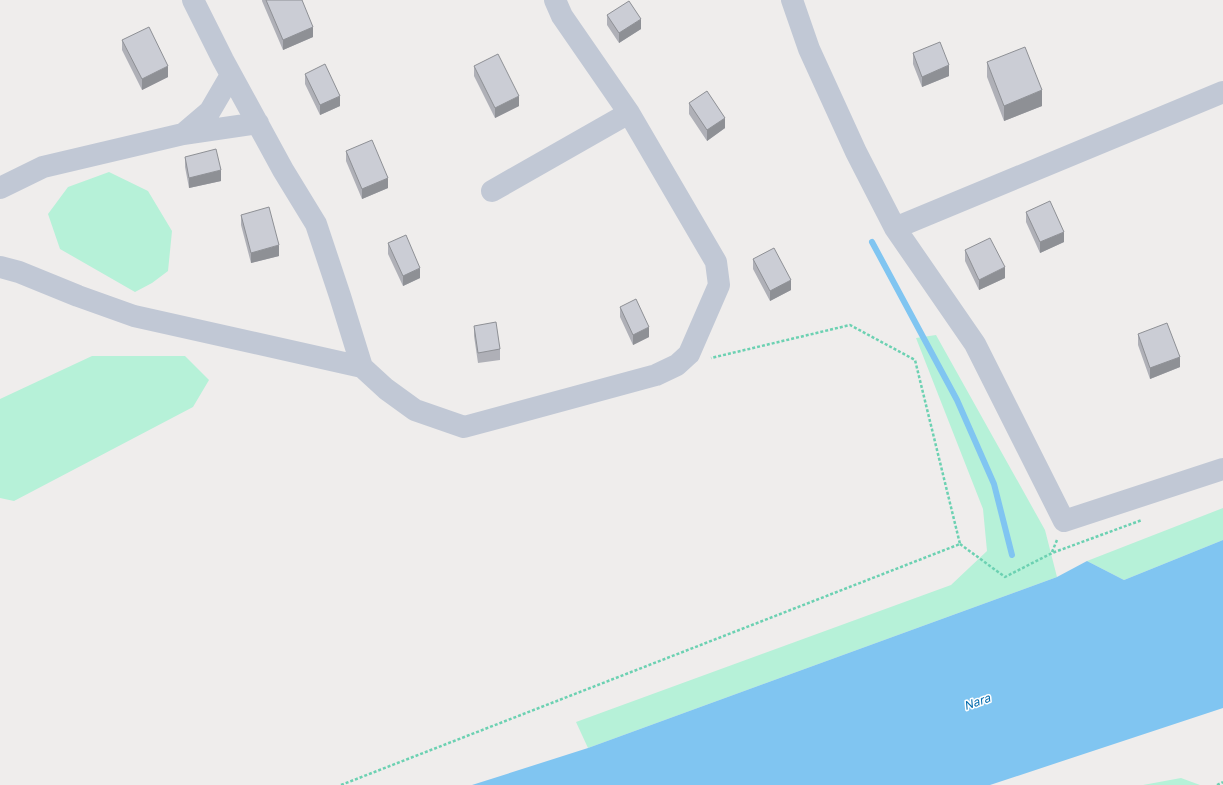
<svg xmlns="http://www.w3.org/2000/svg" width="1223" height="785" viewBox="0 0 1223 785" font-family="'Golos Text',sans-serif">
  <rect width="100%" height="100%" fill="#efedec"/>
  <!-- green -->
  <path fill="#b6f1d8" d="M109 172 148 191 172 231 168 271 152 283 135 292 60 249 48 214 68 187Z
    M936 335 1045 530 1057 577 588 748 576 722 951 585 987 551 983 509 916 338Z
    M92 356H185L209 380 193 407 14 501 0 498V399Z
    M1223 508V540L1124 580 1087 561Z
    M1181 778 1200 785H1143Z"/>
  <!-- water -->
  <path fill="#80c5f1" d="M1223 540V708L990 785H472L588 748 1057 577 1087 561 1124 580Z"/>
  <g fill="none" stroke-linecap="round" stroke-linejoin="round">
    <!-- stream -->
    <path stroke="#80c5f1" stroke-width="6" d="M872 242 957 400 994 484 1012 555"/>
    <!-- path -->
    <path stroke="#6cd1b2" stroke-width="2.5" stroke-dasharray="3 2" stroke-linecap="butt" d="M960 544 1005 577 1052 553 1142 520
      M1052 552 1057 540
      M341 785 960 544 915 360 850 325 711 358
      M1217 785 1223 782"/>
    <!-- minor -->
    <path stroke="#c1c8d5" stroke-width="22" d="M193 0 223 60 283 170 316 224 340 296 362 367 386 389 415 410 464 427 656 375 677 365 689 354 719 285 716 262 629 113 562 16 555 0
      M792 0 809 49 856 152 895 228
      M1223 92 895 228 975 344 1064 521 1223 469
      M183 134 210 111 231 75
      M0 188 43 167 183 134 258 123
      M492 191 629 113
      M0 267 19 272 78 296 134 316 362 367"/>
  </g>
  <!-- wall -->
  <path fill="#afb0b7" d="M262 0H302L313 37 283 50 262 1Z
    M607 15 641 29 619 43 607 25Z
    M122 40 168 77 142 90 122 50Z
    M913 53 949 76 922 87 913 64Z
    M987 62 1042 106 1004 121 987 77Z
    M474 66 519 106 495 118 474 76Z
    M305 74 340 106 320 115 305 84Z
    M689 103 725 128 707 141 689 114Z
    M346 151 388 188 362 199 346 161Z
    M185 157 221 181 189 188 185 167Z
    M1026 212 1064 242 1040 253 1026 222Z
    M241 215 279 256 251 263 241 225Z
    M388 243 420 278 403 286 388 254Z
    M965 250 1005 278 979 290 965 261Z
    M753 259 791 290 770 301 753 269Z
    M620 307 649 337 633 345 620 317Z
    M474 326 500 349V360L478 363 474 336Z
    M1138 334 1180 367 1150 379 1138 345Z"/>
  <!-- shaded-wall -->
  <path fill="#8e9095" d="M641 19V29L619 43V33Z
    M313 27V37L283 50V40Z
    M949 65V76L922 87V77Z
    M168 66V77L142 90V79Z
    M1042 90V106L1004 121V106Z
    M340 96V106L320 115V105Z
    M519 96V106L495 118V108Z
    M725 118V128L707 141V130Z
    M221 170V181L189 188V178Z
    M388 178V188L362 199V189Z
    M1064 232V242L1040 253V242Z
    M279 245V256L251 263V253Z
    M1005 267V278L979 290V280Z
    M420 268V278L403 286V276Z
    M791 280V290L770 301V291Z
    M649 327V337L633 345V335Z
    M1180 357V367L1150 379V368Z"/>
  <!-- building -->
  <path fill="#cbcdd5" stroke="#8e9095" d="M266 0H302L313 27 283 40Z
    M629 1 641 19 619 33 607 15Z
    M149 27 168 66 142 79 122 40Z
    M940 42 949 65 922 77 913 53Z
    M1025 47 1042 90 1004 106 987 62Z
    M498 54 519 96 495 108 474 66Z
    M325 64 340 96 320 105 305 74Z
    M707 91 725 118 707 130 689 103Z
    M372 140 388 178 362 189 346 151Z
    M216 149 221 170 189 178 185 157Z
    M1050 201 1064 232 1040 242 1026 212Z
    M269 207 279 245 251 253 241 215Z
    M406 235 420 268 403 276 388 243Z
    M990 238 1005 267 979 280 965 250Z
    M774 248 791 280 770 291 753 259Z
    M636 299 649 327 633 335 620 307Z
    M496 322 500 349 478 353 474 326Z
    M1167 323 1180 357 1150 368 1138 334Z"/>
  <g text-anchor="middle" stroke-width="3" stroke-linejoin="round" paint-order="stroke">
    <!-- water labels -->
    <g font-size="12" font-style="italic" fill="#036bae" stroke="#fff">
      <text transform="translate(977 702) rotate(-19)" y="4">Nara</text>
    </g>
  </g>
</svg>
